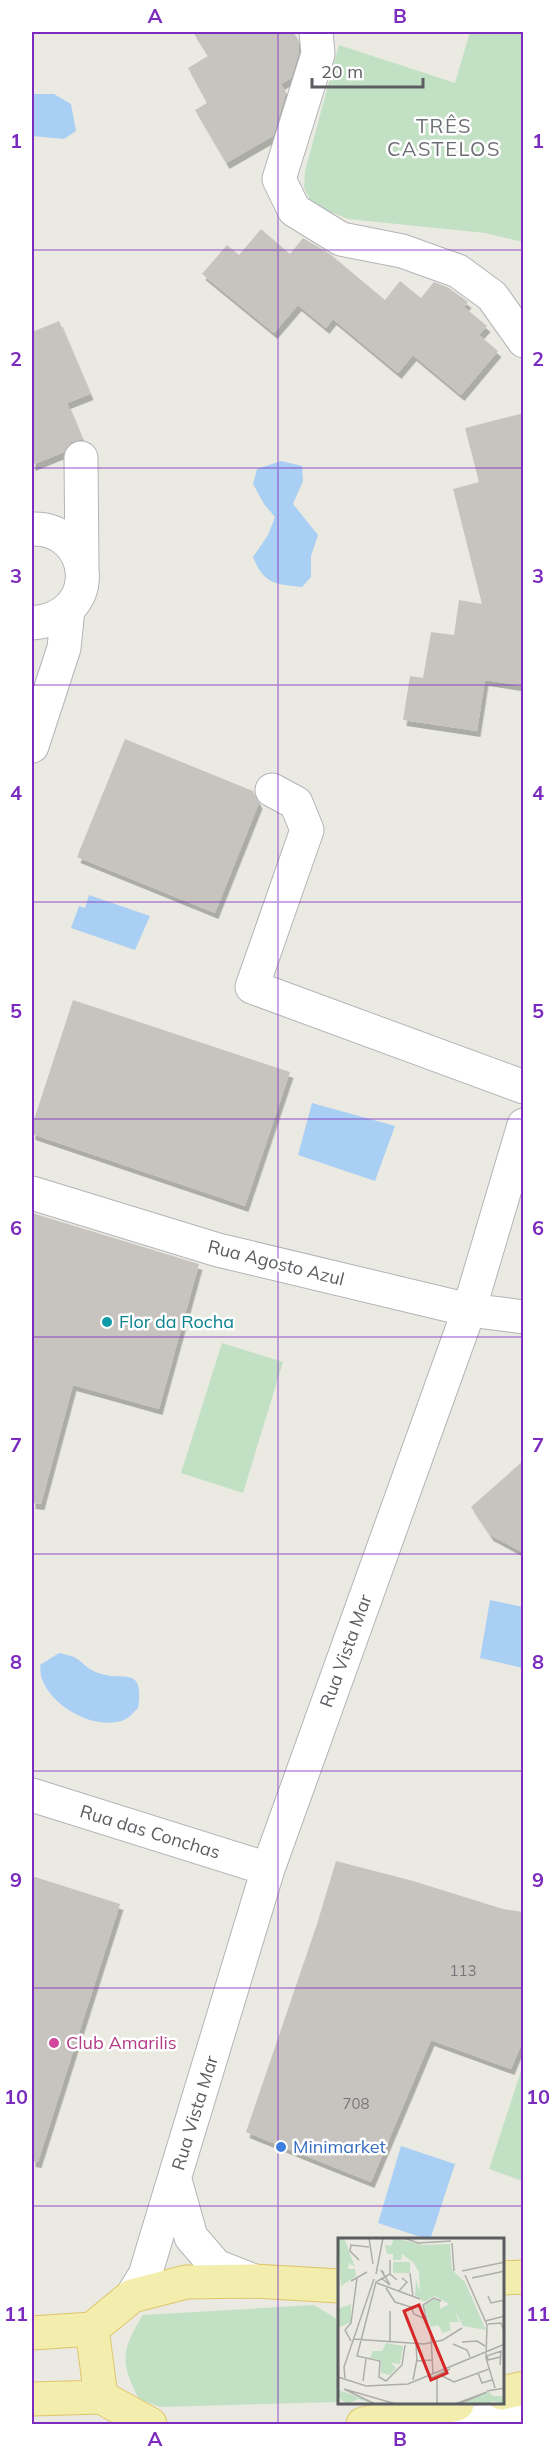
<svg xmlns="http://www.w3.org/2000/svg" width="555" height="2456" viewBox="0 0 555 2456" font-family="Mulish,sans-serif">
  <defs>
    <filter id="shadow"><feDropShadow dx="3.5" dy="6" stdDeviation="0" flood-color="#0004"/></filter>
  </defs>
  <rect width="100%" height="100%" fill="#ebeae2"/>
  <!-- green -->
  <path fill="#c2e0c4" d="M470 32H523V242L485 233 348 219 313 205 304 188 305 171 339 45 455 83Z
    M222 1343 283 1362 243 1493 181 1473Z
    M523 2065V2181L489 2169Z
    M314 2305 339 2320V2400L337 2402 160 2407 139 2399C120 2362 121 2350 143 2315Z"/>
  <!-- water -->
  <path fill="#aacff4" d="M32 94H54L71 104 76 131 64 139 32 136Z
    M281 461 302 466 303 481 293 504 318 535 311 556V577L302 587C275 584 264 584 253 557L268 535 275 517 264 504 253 484 257 469Z
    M89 895 150 916 135 950 71 928 79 906 85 908Z
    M312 1103 395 1126 375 1181 298 1155Z
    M490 1600 523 1607V1668L480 1658Z
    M59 1653C64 1654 69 1655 74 1657 82 1661 88 1670 98 1673 122 1682 145 1664 138 1708 134 1712 129 1718 124 1720 95 1731 52 1707 42 1679 40 1675 41 1669 40 1665Z
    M401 2146 455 2164 430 2240 378 2223Z"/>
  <!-- building -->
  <path fill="#c7c4bf" filter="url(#shadow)" d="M193 32H293L298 39 299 52 291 78 281 84 286 93 273 136 226 163 195 110 207 103 188 68 208 56Z
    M261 229 290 254 303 238 330 254 385 300 400 281 421 298 434 282 449 288 468 302 464 307 487 326 479 335 498 351 461 395 413 355 398 373 333 319 326 328 298 305 274 333 202 274 227 245 239 255Z
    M59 321 90 394 67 403 82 439 71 442 64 452 32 465V332Z
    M524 413V686L485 680 477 731 403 720 410 676 423 678 431 632 454 635 459 600 482 604 453 489 479 482 465 428Z
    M125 739 253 791 259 803 215 913 77 857Z
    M73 1000 290 1072 245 1206 32 1134V1126Z
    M32 1213 199 1264 159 1409 73 1385 41 1504 32 1503Z
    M524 1460V1553L490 1535 471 1507Z
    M336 1861 413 1881 503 1909 524 1912V2038L511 2069 431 2040 371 2182 246 2132 317 1924Z
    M32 1876 120 1904 38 2162 32 2161Z"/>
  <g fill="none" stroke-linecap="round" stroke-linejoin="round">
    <!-- minor casing -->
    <g stroke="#b3b4b8" stroke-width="35">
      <path id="minor" d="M316 32 318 54 279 179 294 210 341 239 402 251 458 271 492 296 524 341
        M81 458 82 567
        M32 529C93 527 105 617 32 623
        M32 746 64 648 68 609
        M272 790 296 803 307 830 252 987 524 1087
        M32 1193 218 1250 469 1310 524 1317
        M32 1795 268 1869
        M175 2180 191 2237 216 2266 254 2281
        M132 2296 145 2275 268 1869 469 1310 524 1125
        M468 2423 524 2417"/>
    </g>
    <!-- major casing -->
    <g stroke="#dfc568" stroke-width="35">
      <path id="major" d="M502 2278 524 2277
        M92 2329 101 2397
        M32 2333 92 2329 132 2296 186 2282 254 2281 339 2286
        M502 2393 524 2388
        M32 2399 101 2397 150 2424
        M363 2424 457 2404"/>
    </g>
    <!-- minor -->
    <use href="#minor" stroke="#fff" stroke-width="33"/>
    <!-- major -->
    <use href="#major" stroke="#f4eeae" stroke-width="33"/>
  </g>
  <!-- grid -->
  <path fill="none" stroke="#7b2cbf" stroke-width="1.5" stroke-opacity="0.55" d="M278 32V2424M32 250H524M32 468H524M32 685H524M32 902H524M32 1119H524M32 1337H524M32 1554H524M32 1771H524M32 1988H524M32 2206H524"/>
  <!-- markers -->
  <circle fill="#0f9aa8" stroke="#fff" stroke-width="2" cx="107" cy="1322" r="6"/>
  <circle fill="#d1479c" stroke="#fff" stroke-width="2" cx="54" cy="2043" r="6"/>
  <circle fill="#3f7fe0" stroke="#fff" stroke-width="2" cx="281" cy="2147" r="6"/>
  <g text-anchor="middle" stroke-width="5" stroke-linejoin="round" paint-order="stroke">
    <!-- number labels -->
    <g font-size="15" fill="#767778">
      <text x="463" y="1976">113</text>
      <text x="356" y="2109">708</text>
    </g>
    <!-- street labels -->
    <g font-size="18" fill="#5b5d61" stroke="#fff">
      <text transform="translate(276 1263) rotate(14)" y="6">Rua Agosto Azul</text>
      <text transform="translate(346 1651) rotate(-70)" y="6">Rua Vista Mar</text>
      <text transform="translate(150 1832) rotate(17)" y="6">Rua das Conchas</text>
      <text transform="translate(195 2113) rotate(-73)" y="6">Rua Vista Mar</text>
    </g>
    <!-- culture labels -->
    <g font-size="18" fill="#0d838f" stroke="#fff" text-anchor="start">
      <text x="119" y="1328">Flor da Rocha</text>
    </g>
    <!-- hotel labels -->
    <g font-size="18" fill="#b23c85" stroke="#fff" text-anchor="start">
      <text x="66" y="2049">Club Amarilis</text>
    </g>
    <!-- shop labels -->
    <g font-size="18" fill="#366cbe" stroke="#fff" text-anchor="start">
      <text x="293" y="2153">Minimarket</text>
    </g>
    <!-- neighbourhood labels -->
    <g font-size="20" letter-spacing="1.5" fill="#6c6f73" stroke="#fff">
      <text x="444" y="133">TRÊS<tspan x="444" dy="23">CASTELOS</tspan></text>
    </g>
  </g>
  <!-- overview -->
  <g transform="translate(338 2238)">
    <rect width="166" height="166" fill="#ebeae2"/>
    <path d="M0 0H6L17 29 11 25 10 31H17L18 38 3 48ZM56 0 85 7 112 6 114 32 127 44 148 92 125 88 116 71 121 84H111L113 92 105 95 100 87 93 89 86 68 96 61 102 63V71L111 66 97 58 86 64 77 57 78 42 82 54 81 34 75 24 64 16 63 22H55V16H49L47 7 53 8ZM55 24H72V35H55ZM13 66V84L0 90V71ZM48 105 65 108 62 126 53 125 58 130 52 137 43 135V122L32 120 35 113H44ZM0 152 36 164 37 166 20 161 9 166 0 159ZM151 154 155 158H166V166L155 163 150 166H121Z" fill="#c2e0c4"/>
    <path fill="none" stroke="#adaeaa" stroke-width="1.5" d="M31 0 35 26M66 0 80 5 113 3M114 5 116 33M21 22 12 13 13 7 31 9M52 22V36L59 42M124 33 167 24M72 35 75 59M38 36 45 0M52 36 38 44 19 118 42 123 41 139 48 143 64 127 67 107M127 37 149 87 148 120 157 150M138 39 134 40 167 33M43 40 52 47 43 32 46 35M13 43 29 34M39 45 82 61M48 50 57 64 73 69 76 76 87 81M61 53 69 44 64 40M150 58 153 65 167 62M52 73V104M147 83 167 78M150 86 163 85 167 95M15 101 86 106 105 102 124 90M13 103 7 92 13 85 19 40M124 104 139 103 147 108M78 106 79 123 94 122M115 106 129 112 132 119M162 127 163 113 149 118 150 122 162 119M140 135 144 145 154 142M95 136 93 98 85 67 96 60 103 63M102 137 116 144 151 131M0 139 28 148 70 146 167 106M99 139V166M7 140 6 129 36 41M93 140 112 131M75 142 79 121M25 143 28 121M149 153 167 150M37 166 6 151 58 166M117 166 149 154 121 166"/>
    <path fill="#d62828" fill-opacity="0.15" stroke="#d62828" stroke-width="3" d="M81 67 109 135 93 142 66 73Z"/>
    <rect width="166" height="166" fill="none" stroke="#5b5d61" stroke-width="3"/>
  </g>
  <!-- border -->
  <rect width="555" height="2456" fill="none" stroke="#ffffff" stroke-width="66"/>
  <!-- scale -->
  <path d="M312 78v9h111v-9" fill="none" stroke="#5b5d61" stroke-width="3"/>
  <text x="321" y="78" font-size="18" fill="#5b5d61" stroke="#ffffff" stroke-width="4.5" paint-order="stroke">20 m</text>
  <rect x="33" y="33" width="489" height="2390" fill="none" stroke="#7b2cbf" stroke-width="2"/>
  <g font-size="20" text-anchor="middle" font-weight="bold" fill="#7b2cbf">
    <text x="155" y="23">A</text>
    <text x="400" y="23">B</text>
    <text x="16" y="148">1</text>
    <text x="538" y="148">1</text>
    <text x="16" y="366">2</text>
    <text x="538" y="366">2</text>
    <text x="16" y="583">3</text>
    <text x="538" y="583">3</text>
    <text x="16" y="800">4</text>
    <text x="538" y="800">4</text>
    <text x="16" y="1018">5</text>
    <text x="538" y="1018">5</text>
    <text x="16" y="1235">6</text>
    <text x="538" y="1235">6</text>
    <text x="16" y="1452">7</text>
    <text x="538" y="1452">7</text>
    <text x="16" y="1669">8</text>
    <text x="538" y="1669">8</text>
    <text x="16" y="1887">9</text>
    <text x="538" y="1887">9</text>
    <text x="16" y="2104">10</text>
    <text x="538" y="2104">10</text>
    <text x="16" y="2321">11</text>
    <text x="538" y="2321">11</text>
    <text x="155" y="2446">A</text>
    <text x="400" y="2446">B</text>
  </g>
</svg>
